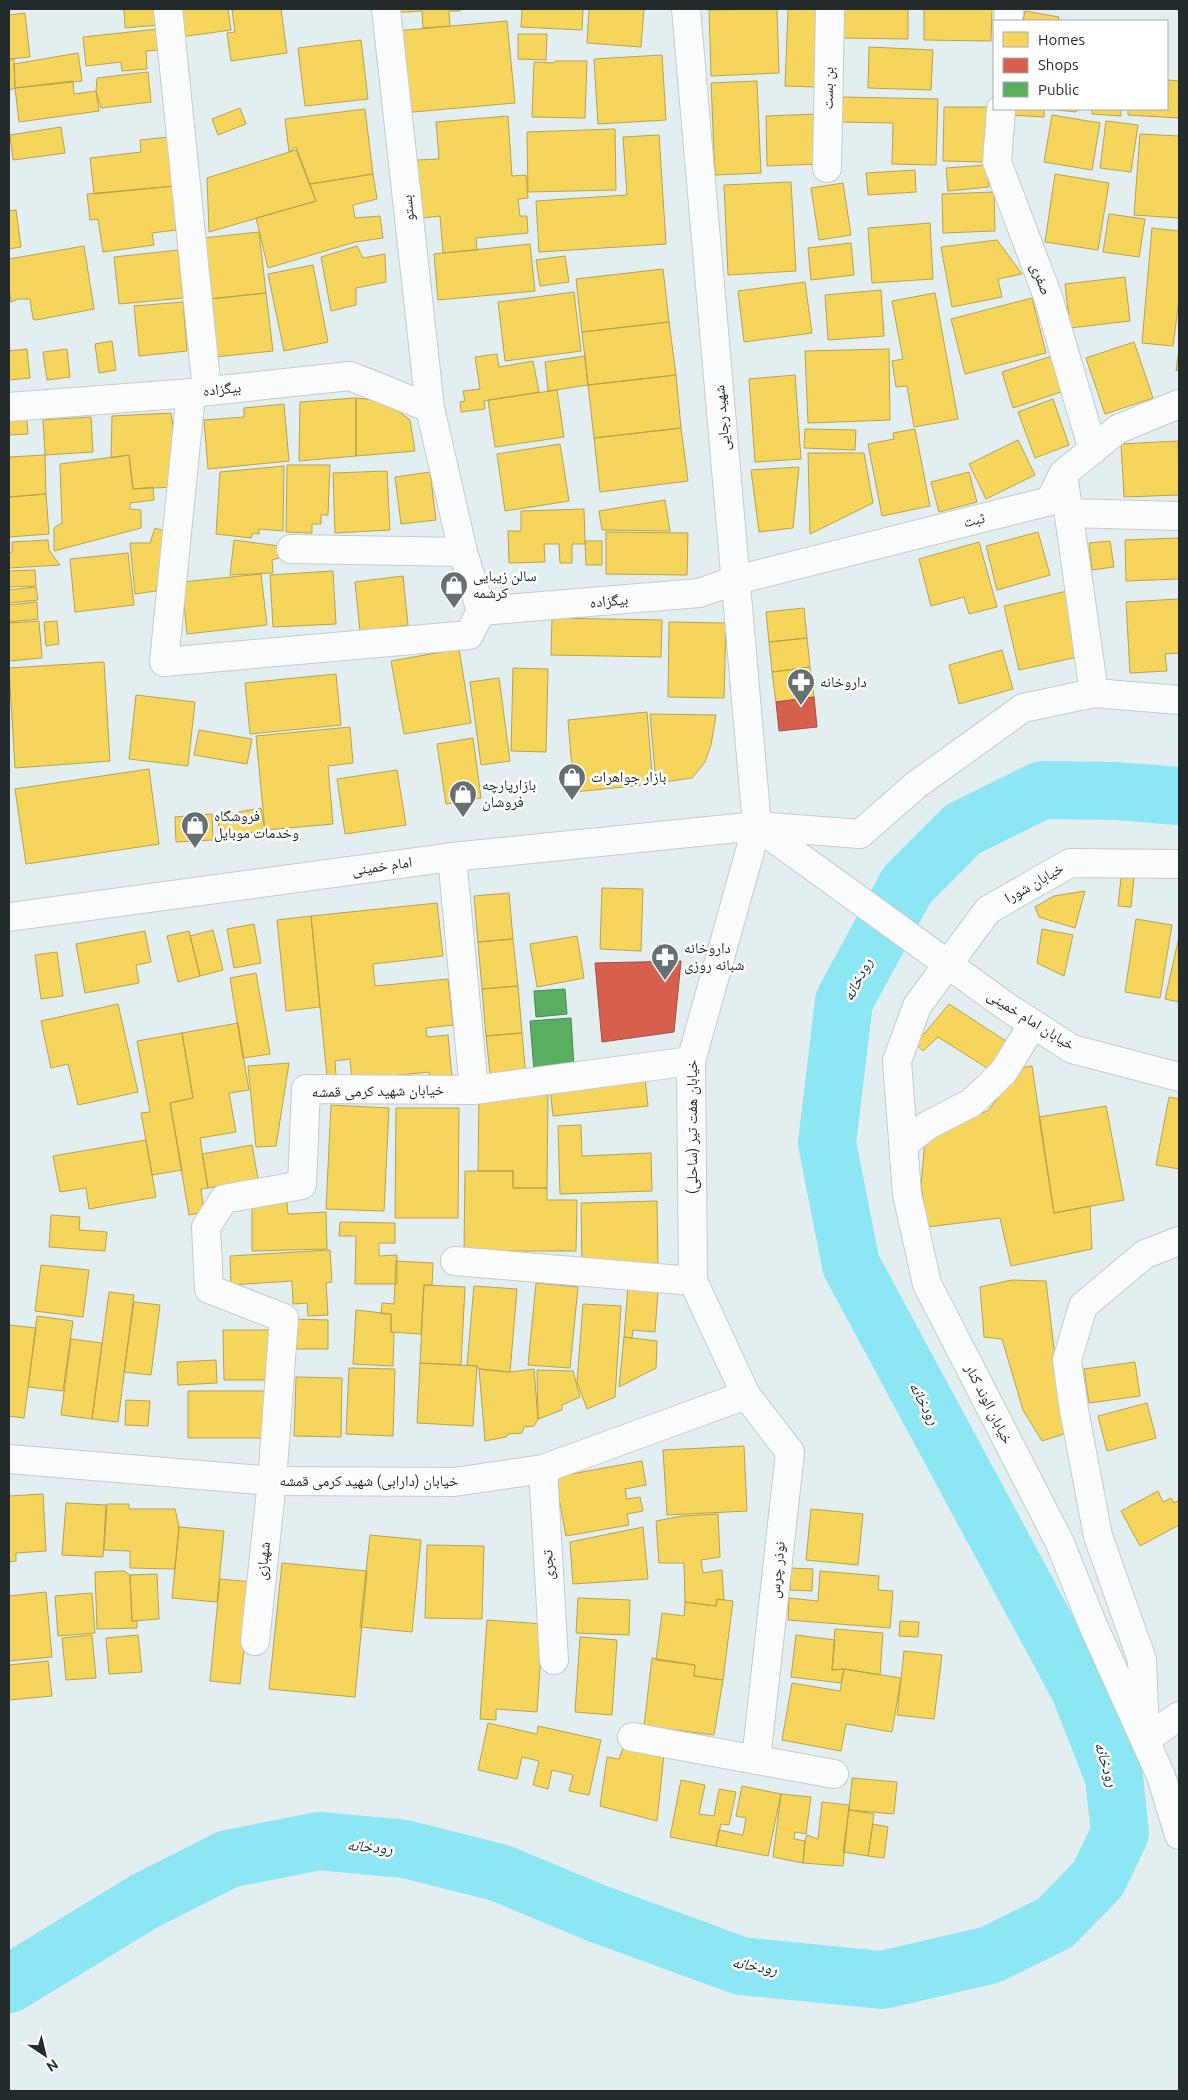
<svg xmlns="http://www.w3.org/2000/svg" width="1188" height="2100" viewBox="0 0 1188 2100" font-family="Ubuntu,'Noto Naskh Arabic',sans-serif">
  <rect width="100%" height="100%" fill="#e3eef0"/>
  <!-- homes -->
  <path fill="#f6d55c" stroke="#b7a24e" d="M124 9H157L158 25 125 28Z
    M177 9H228L231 30 180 37Z
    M242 9H281L287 53 231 61 227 33 235 32 232 10Z
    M391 9H460V11H449L450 26 423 28 422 11 391 13Z
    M522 9H583L582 30 521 27Z
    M589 9H644L641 47 587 43Z
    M777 9 779 73 711 76 709 10Z
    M788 9H819L816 87 785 86Z
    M843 9H908V39L843 38Z
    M924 9H992L991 41 924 40Z
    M1025 11 1059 17 1058 21H1023Z
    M25 13 30 57 9 59V15Z
    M507 21 515 103 402 113 396 31Z
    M158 29 160 50 146 51 147 69 122 71 121 62 86 66 83 37Z
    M518 34H547L546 60 518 59Z
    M361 40 368 99 305 106 298 48Z
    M869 47 933 50 931 90 868 88Z
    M78 53 82 81 15 88 14 64Z
    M662 55 666 120 598 124 594 59Z
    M9 59H14L15 88 9 90Z
    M555 61H587L585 118 532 117 534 62 554 63Z
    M148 72 151 102 101 108 96 91 97 78Z
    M1167 80 1179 81V118L1128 115V109H1167Z
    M73 81 74 94 96 91 99 111 19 122 15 88Z
    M757 81 761 173 715 175 711 83Z
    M841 97 938 99 936 165 892 164 893 123 840 122Z
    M944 107H987L985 162 943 161Z
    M240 108 246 124 218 135 212 119Z
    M365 109 373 174 310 184 296 147 289 152 285 119Z
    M1010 109H1044V117L1009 115Z
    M1048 109H1077L1076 112Z
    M1092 109H1121V116L1092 114Z
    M817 114 818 164 767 166 766 116Z
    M1052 115 1100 123 1092 170 1044 162Z
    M508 116 512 176 526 175 528 198 518 199 520 216H527L528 233 476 238 477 250 443 253 440 216 422 218 417 160 439 159 436 122Z
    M1106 121 1138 125 1131 172 1100 168Z
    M61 127 65 153 13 160 10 135Z
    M615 129 616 190 528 192 527 132Z
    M1140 134 1179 136V218L1134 215Z
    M659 135 666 244 539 252 536 201 627 195 623 137Z
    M169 137 174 186 94 194 90 158 141 152 140 140Z
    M296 150 316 201 209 232 207 178Z
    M987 165 989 187 948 191 946 168Z
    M915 170 916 192 868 195 866 173Z
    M373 174 377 199 353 205 355 218 380 216 383 238 355 242 268 268 256 218 316 201 310 184Z
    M1055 174 1109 183 1098 250 1045 242Z
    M791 182 796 271 728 275 724 185Z
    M843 183 851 235 819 240 811 188Z
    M174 186 176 230 152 233 154 245 103 252 98 219 90 220 87 194Z
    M994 192 995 231 943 233 942 194Z
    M16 210 21 247 9 249V211Z
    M1109 214 1145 219 1139 257 1103 252Z
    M930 223 933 279 872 283 868 228Z
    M1152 228 1179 231V300L1173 346 1142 343Z
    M259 232 266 293 209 299 203 238Z
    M997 240 1022 274 998 279 1002 297 952 307 941 247Z
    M851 243 854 275 811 280 808 248Z
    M530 244 535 291 438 300 434 254Z
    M84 246 94 309 36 320 33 319 30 299H18L11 302 9 287V259Z
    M357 246 363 258 385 254 386 282 356 288V305L331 311 321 257Z
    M178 250 183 298 119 304 114 257Z
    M565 256 569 282 540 286 536 260Z
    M313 265 328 342 284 351 268 274Z
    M663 269 669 322 582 332 576 279Z
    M1125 277 1130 321 1070 328 1065 284Z
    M805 282 812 333 744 342 738 291Z
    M881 290 884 336 828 340 825 295Z
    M574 292 581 351 505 361 498 302Z
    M266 293 273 351 215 357 209 299Z
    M935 293 958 419 914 427 907 386 896 387 892 361 903 359 892 301Z
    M1032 298 1046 353 965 374 951 319Z
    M183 302 187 351 139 356 134 306Z
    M669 322 676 375 588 385 582 332Z
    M112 341 116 370 99 373 95 344Z
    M1134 342 1153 398 1105 414 1086 358Z
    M27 349 30 378 9 380V351Z
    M67 349 70 377 47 380 43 352Z
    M889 349 890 420 808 423 805 351Z
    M1179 349V369L1176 371Z
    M497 354 499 367 533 361 539 392 484 401 485 409 461 412 460 402 465 401 463 391 480 389 475 357Z
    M1055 355 1067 390 1013 408 1002 372Z
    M585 356 588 385 548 391 545 362Z
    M676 375 681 428 594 438 588 385Z
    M795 375 801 459 755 462 749 379Z
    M557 390 564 437 495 447 488 400Z
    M356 398 385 401 410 420 415 451 356 456Z
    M356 398V456L299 461 300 402Z
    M1053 399 1069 445 1035 458 1018 412Z
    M284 404 289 461 208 469 204 420 244 417V408Z
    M26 410 28 434 9 435V411Z
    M171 413 174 434 175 487 133 489 129 455 111 458 112 416Z
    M91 417 93 452 45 455 43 420Z
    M681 428 688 481 600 492 594 438Z
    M805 429 856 430 855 450 804 448Z
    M915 429 930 506 882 516 868 444 894 439 893 433Z
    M1018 440 1035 475 986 499 969 464Z
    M1178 441 1179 495 1124 497 1121 444Z
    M560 444 569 501 505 511 497 454Z
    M808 453H864L873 503 810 534Z
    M45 455 46 494 9 497V457Z
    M129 455 133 489 153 487 154 500 130 503V509L141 510V528L54 551V528L62 523 60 464Z
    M287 465H330L328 515H321V524H312V533L286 532Z
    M284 466 283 531 259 529V534L253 533 251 538 216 534 220 472Z
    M799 467 793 528 759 532 751 470Z
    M387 471 390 530 335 533 333 473Z
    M430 472 436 520 401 524 395 477Z
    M969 472 977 502 939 512 931 482Z
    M46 494 49 534 9 537V497Z
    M665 500 670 531 602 530 599 511Z
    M584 509 585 544H572V563H560L559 544H544L545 562 509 563 508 531H521V511Z
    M155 528 167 532 156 591 135 594 130 543H150Z
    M606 532 688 533 687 575 606 574Z
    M1038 532 1050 575 997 590 986 546Z
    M1179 538V579L1126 581 1125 540Z
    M48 540 49 550 60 565 9 568V553L12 552V542Z
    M234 540 279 546V558L272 560 273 573 230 575Z
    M585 541H602V565H586Z
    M1110 541 1114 567 1092 570 1089 543Z
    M979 542 997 607 969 614 964 597 931 606 919 559Z
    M128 553 134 605 75 612 70 559Z
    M35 570 36 586 9 587V571Z
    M333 571 336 624 273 627 270 575Z
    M261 574 267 625 187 634 182 582Z
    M403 576 408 625 360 631 355 582Z
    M36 587 38 600 9 603V590Z
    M1067 591 1082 656 1019 670 1004 606Z
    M1179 599V653L1165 654 1167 671 1130 673 1126 602Z
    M37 602 38 619 9 622V605Z
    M804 608 807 638 769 642 766 612Z
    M552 618 662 620 661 657 551 655Z
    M39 621 42 658 9 661V623Z
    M57 621 59 644 46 646 44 622Z
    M669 622 726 623 724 698 668 697Z
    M807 638 810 667 772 672 769 642Z
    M459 649 471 723 404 734 391 661Z
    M1002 650 1013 689 959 704 949 665Z
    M104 662 110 761 15 768 9 668Z
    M810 667 814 697 776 702 772 672Z
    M513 668 548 669 546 752 511 751Z
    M336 674 341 725 250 734 245 683Z
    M499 678 510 761 481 765 470 682Z
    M136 695 195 702 188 766 129 759Z
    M647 712 653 784 574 792 568 720Z
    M650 714 716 715 711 745 705 762 692 778 656 783Z
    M350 727 353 763 328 766 333 824 265 830 256 736Z
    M199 730 252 739 247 764 194 755Z
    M473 738 481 798 446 804 437 744Z
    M149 769 159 844 26 864 15 789Z
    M397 770 406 825 345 834 337 779Z
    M261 808 265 830 221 838 217 816Z
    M212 814 213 840 176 842 175 817Z
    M1121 878H1134L1131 907 1118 906Z
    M602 888 643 889 641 951 600 949Z
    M1085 891 1075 928 1039 917 1035 907 1054 896Z
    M509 893 513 939 478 942 474 896Z
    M437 903 443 956 373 964 375 986 448 979 453 1025 426 1028 427 1037 448 1035 452 1078 430 1081 429 1072 352 1080 350 1059 335 1061 336 1075 327 1077 311 916Z
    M311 916 320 1007 286 1011 277 920Z
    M1136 919 1172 925 1160 998 1125 992Z
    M254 924 261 963 234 968 227 929Z
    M1042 929 1073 935 1064 976 1037 963Z
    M213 930 223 970 200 976 190 936Z
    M145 931 151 962 136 965 139 983 85 993 76 944Z
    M189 931 200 976 178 982 167 936Z
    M577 936 584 978 537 987 530 944Z
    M1179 937V1002L1165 999Z
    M513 939 518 986 482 989 478 942Z
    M57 952 63 996 41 999 35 955Z
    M256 973 270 1054 243 1058 230 978Z
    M518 986 522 1033 486 1036 482 989Z
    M118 1004 138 1092 78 1105 68 1064 51 1068 41 1021Z
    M949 1004 1009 1043 987 1068 938 1037 923 1051 912 1041 918 1030 924 1034Z
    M238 1023 249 1090 229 1093 236 1132 200 1138 208 1188 201 1189 204 1212 189 1215 170 1103 193 1098 182 1033Z
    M182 1033 193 1098 170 1103 182 1170 152 1175 141 1113 150 1112 137 1041Z
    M522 1033 526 1079 491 1082 486 1036Z
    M289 1063 276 1146 256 1147 248 1066Z
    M1032 1066 1054 1213 1090 1206 1092 1249 1011 1266 1000 1218 927 1227 921 1185 925 1141 939 1127 988 1111 1020 1068Z
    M645 1078 648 1106 553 1116 550 1088Z
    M479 1094H548L547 1188H513V1171H478Z
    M1169 1097 1179 1099V1169L1156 1165Z
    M331 1105 389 1108 384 1211 326 1209Z
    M1106 1106 1124 1200 1054 1213 1039 1117Z
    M396 1108H459L458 1218H395Z
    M581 1125 582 1156 651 1153 652 1191 560 1194 558 1126Z
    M146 1140 156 1197 89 1209 86 1188 60 1192 53 1156Z
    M252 1145 258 1179 208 1188 202 1154Z
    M465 1171H513V1188H547V1200H577L576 1251H464Z
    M657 1201 658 1265 582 1267 581 1203Z
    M287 1202 288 1214 326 1212 327 1249 252 1251V1203Z
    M51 1215 80 1217 79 1230 107 1232 105 1251 49 1247Z
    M340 1222 395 1223V1243H379V1256L397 1255V1284H355L356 1236H339Z
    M330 1250 332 1282 326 1283 328 1315 308 1316 307 1303 293 1304 292 1281 231 1285 230 1256Z
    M396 1261 433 1263 432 1285H424L421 1334 391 1332V1314H381L382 1303 394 1304Z
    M41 1265 89 1270 83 1317 35 1311Z
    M1012 1280 1046 1281 1064 1434 1042 1441 1023 1410 1002 1339 984 1337 980 1287Z
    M536 1283 578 1287 570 1368 528 1365Z
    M424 1285 465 1287 461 1365 420 1363Z
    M628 1285 658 1291 655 1332 633 1330 632 1338 624 1337Z
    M474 1286 517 1289 510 1372 479 1369 477 1366 467 1365Z
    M109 1292 134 1295 118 1422 92 1419Z
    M134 1302 160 1305 151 1375 124 1372Z
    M583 1304 621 1306 615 1397 587 1409 577 1382Z
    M356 1310 391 1314V1332L394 1333 393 1366 353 1364Z
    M37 1316 73 1321 63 1391 28 1387Z
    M291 1319 328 1320V1349H291Z
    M9 1325 36 1328 24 1418 9 1416Z
    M223 1330H270V1380H224Z
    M624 1337 657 1341 656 1368 619 1387Z
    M71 1339 102 1343 92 1419 61 1415Z
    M216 1360 217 1383 178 1385 177 1362Z
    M1135 1362 1140 1396 1089 1403 1084 1369Z
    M420 1363 477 1366 473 1426 417 1423Z
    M349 1368 395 1369 393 1436 346 1434Z
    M479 1369 510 1372 534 1369 538 1419 534 1426 524 1427 522 1433 508 1434 506 1437 485 1441Z
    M537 1370 573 1371 580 1397 562 1405V1410L538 1419Z
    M296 1377 342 1378 341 1437 294 1436Z
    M188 1391H272V1438H188Z
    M126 1400 150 1401 148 1426 125 1425Z
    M1147 1403 1156 1438 1107 1451 1098 1416Z
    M744 1446 747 1511 667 1515 663 1450Z
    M642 1461 646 1485 625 1489 627 1499 640 1497 643 1511 627 1514 629 1525 566 1536 555 1477Z
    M1158 1491 1163 1502 1171 1498 1174 1503 1179 1500V1525L1140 1546 1121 1511Z
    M43 1494 46 1551 16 1553V1561L9 1562V1496Z
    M66 1503 106 1505 103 1557 62 1555Z
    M107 1504H129V1509H175L179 1527 175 1569 130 1568V1551L104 1550Z
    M811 1509 863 1514 858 1565 806 1560Z
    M718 1514 720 1557 701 1560 703 1573 722 1570 724 1600 717 1599 716 1606 685 1602 684 1563H659L656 1521 682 1516Z
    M179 1527 224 1531 217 1602 172 1598Z
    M643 1527 648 1579 573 1584 570 1542Z
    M370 1535 421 1540 412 1632 360 1627Z
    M427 1545 484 1546 482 1619 425 1618Z
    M282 1563 367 1571 355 1697 269 1689Z
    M791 1568 813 1569 812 1591 790 1590Z
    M124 1571 130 1575 132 1621H137V1628L97 1629 95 1572Z
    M820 1571 879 1576 878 1590 893 1591 890 1628 788 1620 789 1598 818 1601Z
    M157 1574 159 1619 132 1621 130 1575Z
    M220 1579 252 1582 240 1684 210 1681Z
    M46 1592 52 1657 9 1661V1596Z
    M92 1593 95 1633 58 1636 55 1596Z
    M578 1598 630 1600 629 1635 576 1633Z
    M717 1599 733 1601 723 1680 694 1676 695 1665 656 1660 662 1613 684 1616 685 1602 716 1606Z
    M487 1620 543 1624 537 1712 496 1709V1720L480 1719Z
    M900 1621 919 1622 918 1637 899 1636Z
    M835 1629 883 1633 880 1675 844 1669 832 1670Z
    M92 1635 96 1678 66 1680 62 1638Z
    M138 1635 142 1672 109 1674 106 1638Z
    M796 1635 835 1640 832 1670 844 1669 841 1683 791 1677Z
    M580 1637 617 1640 612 1715 575 1712Z
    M904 1651 942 1655 934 1719 897 1715Z
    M652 1658 695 1665 694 1676 723 1680 714 1735 644 1726Z
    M48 1661 52 1696 9 1700V1665Z
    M844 1669 901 1678 892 1732 846 1724 841 1751 782 1740 792 1683 840 1691Z
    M488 1723 537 1734 538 1726 601 1740 589 1795 569 1791 573 1775 552 1770 548 1789 533 1785 539 1761 522 1757 517 1779 478 1770Z
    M624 1746 664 1754 657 1821 600 1806 607 1757 619 1759Z
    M852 1778 897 1782 894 1814 849 1810Z
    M681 1780 705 1785 699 1814 714 1816 719 1789 736 1792 729 1825 721 1824 716 1846 670 1837Z
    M742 1786 781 1794 768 1856 716 1846 719 1830 743 1835 746 1818 736 1816Z
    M781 1794 811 1797 806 1834 795 1832 794 1839 805 1841 803 1863 773 1857Z
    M822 1802 849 1805 843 1866 803 1863 805 1841 807 1835 818 1839Z
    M849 1810 874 1814 868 1856 843 1852Z
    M873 1824 888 1827 884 1858 868 1856Z"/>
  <!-- shops -->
  <path fill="#d6604d" stroke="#a05043" d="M814 697 817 727 779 731 776 702Z
    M681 961 674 1032 602 1042 595 963Z"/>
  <!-- public -->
  <path fill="#5aae61" stroke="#4a8751" d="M565 989 567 1014 536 1017 534 991Z
    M571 1018 574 1068 534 1071 530 1021Z"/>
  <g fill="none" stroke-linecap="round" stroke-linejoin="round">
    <!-- river -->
    <path stroke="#8de6f3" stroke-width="58" d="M9 1984 145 1901 228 1859 319 1841 405 1849 500 1873 596 1913 741 1966 882 1980 990 1955 1055 1923 1098 1879 1120 1833 1114 1777 1080 1690 851 1265 827 1143 844 1001 907 885 963 829 1042 790 1116 791 1179 796"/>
    <!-- street casing -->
    <g stroke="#c3cbcd" stroke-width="30">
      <path id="street" d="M168 9 207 391
        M1008 21 1009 9
        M1001 109 997 162 1048 297 1093 450
        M827 168 830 9
        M191 393 164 662 469 635 481 611 463 552 430 408 386 9
        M9 407 191 393 350 376 430 408
        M1069 513 1179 516
        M291 549 463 552
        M481 611 699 593 736 580 1050 501 1063 474 1118 429 1179 404
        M1094 693 1179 700
        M452 857 474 1090
        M948 964 988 910 1070 863 1179 864
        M904 1144 928 1125 971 1103 988 1087 1004 1071 1033 1024
        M455 1261 693 1281
        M543 1469 554 1660
        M255 1641 272 1481 284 1318 209 1289 206 1227 224 1199 302 1185 306 1089 474 1090 691 1061
        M632 1737 834 1774
        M1145 1740 1142 1660 1098 1536 1074 1410 1067 1360 1083 1306 1145 1254 1179 1241
        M1145 1740 1179 1716
        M756 1760 790 1452 746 1395 693 1281 691 1061 757 826 860 834 916 785 1023 708 1094 693 1063 474"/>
    </g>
    <!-- secondary casing -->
    <g stroke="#c3cbcd" stroke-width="30">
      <path id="secondary" d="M686 9 757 826
        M757 826 1007 1007 1072 1049 1179 1077
        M9 917 452 857 757 826
        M948 964 917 1006 897 1061 907 1194 927 1284 1060 1543 1092 1623 1161 1776 1179 1835
        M9 1459 272 1481 454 1482 543 1469 746 1395"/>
    </g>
    <!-- street -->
    <use href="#street" stroke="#fbfcfd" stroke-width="28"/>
    <!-- secondary -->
    <use href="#secondary" stroke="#fbfcfd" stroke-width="28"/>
  </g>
  <!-- icons -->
  <defs>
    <g id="shop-pin" transform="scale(1.4375)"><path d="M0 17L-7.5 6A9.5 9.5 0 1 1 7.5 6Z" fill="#666f71" stroke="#fff"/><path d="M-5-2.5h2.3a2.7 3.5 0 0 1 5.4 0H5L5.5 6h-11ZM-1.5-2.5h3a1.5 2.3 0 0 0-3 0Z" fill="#fff"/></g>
    <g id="pharmacy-pin" transform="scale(1.4375)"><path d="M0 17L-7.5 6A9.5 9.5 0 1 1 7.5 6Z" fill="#666f71" stroke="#fff"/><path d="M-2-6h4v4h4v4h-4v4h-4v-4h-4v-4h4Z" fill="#fff"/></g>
  </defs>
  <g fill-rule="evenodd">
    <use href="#shop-pin" x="454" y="585"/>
    <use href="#pharmacy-pin" x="801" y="682"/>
    <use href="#shop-pin" x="572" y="777"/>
    <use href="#shop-pin" x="463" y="794"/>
    <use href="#shop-pin" x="195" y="825"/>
    <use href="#pharmacy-pin" x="665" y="957"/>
  </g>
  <g text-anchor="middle" stroke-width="5" stroke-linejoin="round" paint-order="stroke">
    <!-- street labels -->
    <g font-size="15" fill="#232b2c" stroke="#fff">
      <text transform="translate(828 88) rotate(-89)" y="5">بن بست</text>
      <text transform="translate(408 208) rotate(-96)" y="5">بستو</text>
      <text transform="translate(1041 279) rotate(69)" y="5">صفری</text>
      <text transform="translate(222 389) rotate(-6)" y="5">بیگزاده</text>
      <text transform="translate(722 418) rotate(-95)" y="5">شهید رجایی</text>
      <text transform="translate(974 520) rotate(-14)" y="5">ثبت</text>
      <text transform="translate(609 601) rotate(-5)" y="5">بیگزاده</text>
      <text transform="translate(382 866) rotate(-8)" y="5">امام خمینی</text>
      <text transform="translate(1034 883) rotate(-30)" y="5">خیابان شورا</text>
      <text transform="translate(1031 1020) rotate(32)" y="5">خیابان امام خمینی</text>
      <text transform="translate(378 1091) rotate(-1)" y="5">خیابان شهید کرمی قمشه</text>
      <text transform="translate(692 1127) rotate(-90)" y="5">خیابان هفت تیر (ساحلی)</text>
      <text transform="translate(989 1404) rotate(63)" y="5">خیابان الوند کنار</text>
      <text x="369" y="1486">خیابان (دارابی) شهید کرمی قمشه</text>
      <text transform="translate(263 1561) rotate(-84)" y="5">شهبازی</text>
      <text transform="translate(548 1565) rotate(-93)" y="5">تجری</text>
      <text transform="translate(777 1570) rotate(-84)" y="5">نوذر چرس</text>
    </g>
    <!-- poi labels -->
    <g font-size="15" fill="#232b2c" stroke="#fff" text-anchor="start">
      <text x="473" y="581">سالن زیبایی<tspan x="473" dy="17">کرشمه</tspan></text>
      <text x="820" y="687">داروخانه</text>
      <text x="591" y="782">بازار جواهرات</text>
      <text x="482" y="790">بازارپارچه<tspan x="482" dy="17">فروشان</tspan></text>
      <text x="214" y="821">فروشگاه<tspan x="214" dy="17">وخدمات موبایل</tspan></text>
      <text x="684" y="953">داروخانه<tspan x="684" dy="17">شبانه روزی</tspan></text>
    </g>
    <!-- water labels -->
    <g font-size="16" font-style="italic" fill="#203639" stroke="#fff">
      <text transform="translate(857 979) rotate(-63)" y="6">رودخانه</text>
      <text transform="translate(925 1403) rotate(62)" y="6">رودخانه</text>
      <text transform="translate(1107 1764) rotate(73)" y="6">رودخانه</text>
      <text transform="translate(370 1846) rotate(5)" y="6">رودخانه</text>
      <text transform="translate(755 1965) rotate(10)" y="6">رودخانه</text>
    </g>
  </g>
  <!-- border -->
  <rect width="1188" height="2100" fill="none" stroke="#232b2c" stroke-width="20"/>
  <!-- legend -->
  <rect x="993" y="20" width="175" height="90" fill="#ffffff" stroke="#a7aaab"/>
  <rect x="1003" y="32" width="25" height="15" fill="#f6d55c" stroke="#a7aaab"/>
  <text x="1038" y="45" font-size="15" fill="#232b2c">Homes</text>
  <rect x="1003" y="58" width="25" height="15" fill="#d6604d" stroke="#a7aaab"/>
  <text x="1038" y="70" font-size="15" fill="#232b2c">Shops</text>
  <rect x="1003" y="82" width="25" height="15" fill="#5aae61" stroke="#a7aaab"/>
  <text x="1038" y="95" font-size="15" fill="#232b2c">Public</text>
  <!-- north arrow -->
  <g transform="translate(45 2055) rotate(145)" stroke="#ffffff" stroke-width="4" paint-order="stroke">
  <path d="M0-4L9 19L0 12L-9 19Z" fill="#232b2c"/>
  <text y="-8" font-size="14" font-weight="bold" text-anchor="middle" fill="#232b2c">N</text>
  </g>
</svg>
